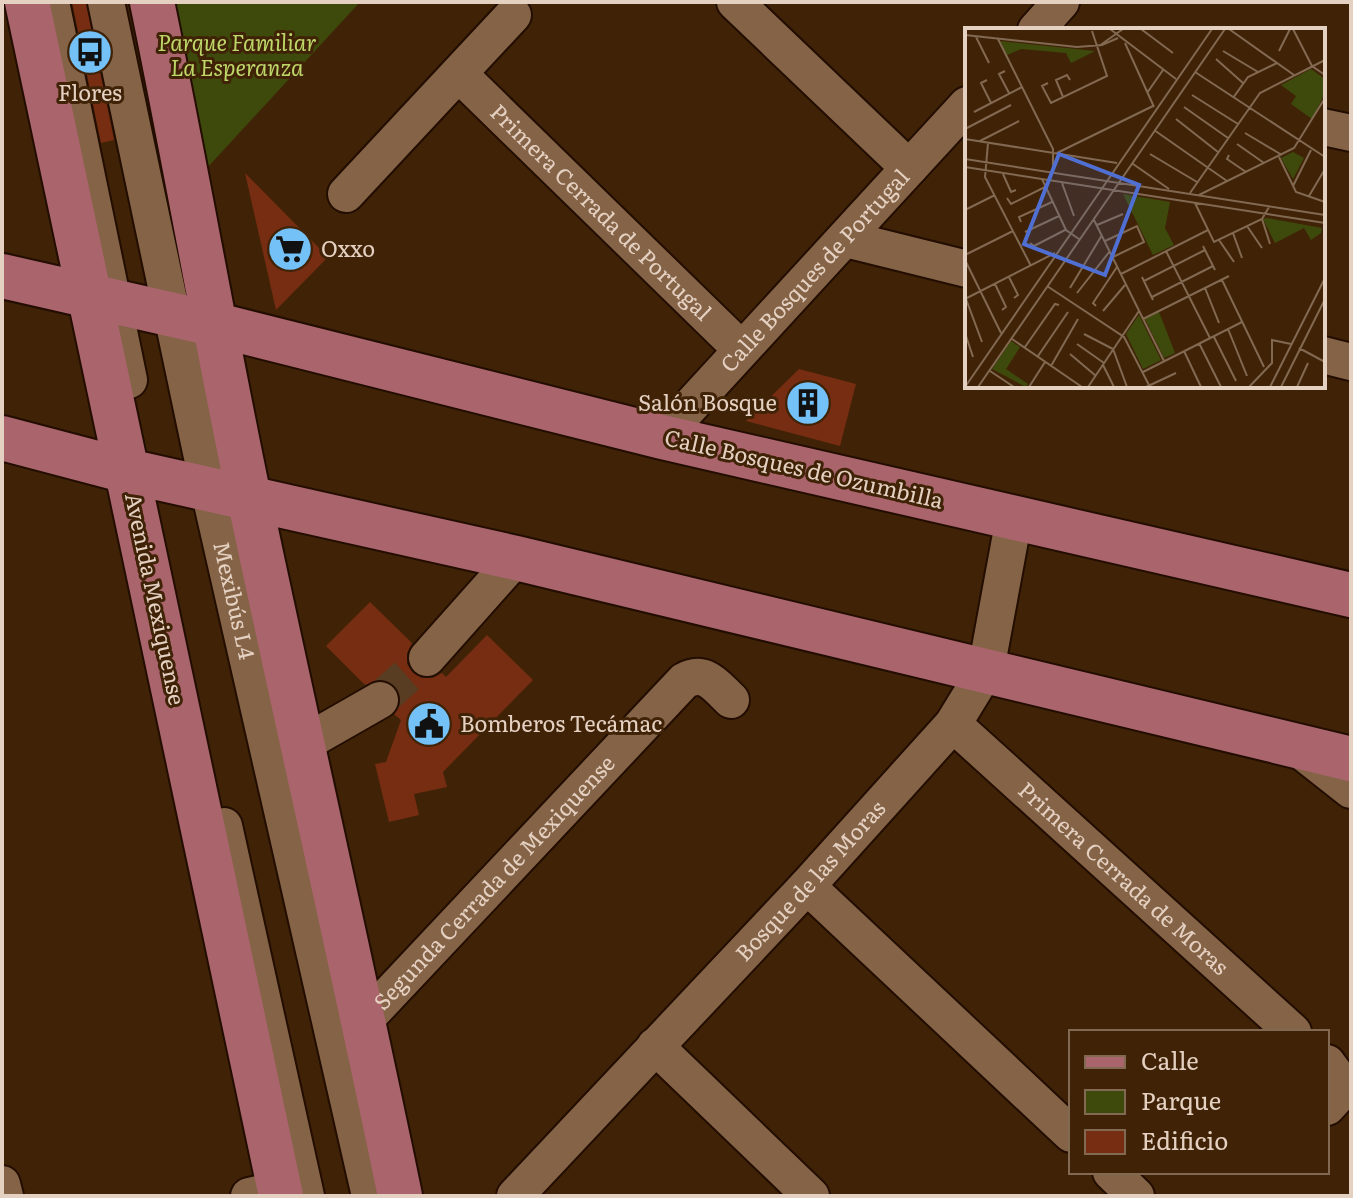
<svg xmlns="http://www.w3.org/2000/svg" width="1353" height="1198" viewBox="0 0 1353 1198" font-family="Literata,serif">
  <rect width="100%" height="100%" fill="#402307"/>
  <!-- green -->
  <path fill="#3e4a0c" d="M172 2H360L206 169Z"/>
  <!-- building -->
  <path fill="#762d11" d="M72 2H86L114 140 101 143Z
    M245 173 328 257 276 310Z
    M799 369 856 384 840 446 746 421Z
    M370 602 412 643 407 653V664L413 673 422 678H433L442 673 446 677 487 635 533 680 443 772 447 787 414 794 419 815 389 822 375 764 386 762 401 720 394 714 401 701 399 690 391 682 381 679 365 685 326 646Z"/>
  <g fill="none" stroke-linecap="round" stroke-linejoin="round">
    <!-- minor-tunnel -->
    <path stroke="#593d23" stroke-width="36" stroke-dasharray="36 18" stroke-linecap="butt" d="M380 700 427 658"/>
    <!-- minor casing -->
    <g stroke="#220d00" stroke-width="40">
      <g id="minor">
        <path d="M51 2 129 380"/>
        <path id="s1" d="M106 2 209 490 370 1196"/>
        <path d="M735 2 909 168"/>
        <path d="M1036 30 1061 2"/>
        <path id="s2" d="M459 74 741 349"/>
        <path d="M1323 127 1351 133"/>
        <path d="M346 194 513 15"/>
        <path d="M846 239 967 269"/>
        <path d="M1323 355 1351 362"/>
        <path id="s3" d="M662 437 967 105"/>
        <path d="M427 658 516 558"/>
        <path id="s4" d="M953 724 1293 1032"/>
        <path d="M303 744 380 700"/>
        <path d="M1299 749 1351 790"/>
        <path d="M224 826 306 1196"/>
        <path d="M807 886 1071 1134"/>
        <path id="s5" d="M364 1021 684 681C705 669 716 686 731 700"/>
        <path d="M655 1046 811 1196"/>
        <path d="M1327 1063 1340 1081 1339 1094 1327 1107"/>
        <path d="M1111 1172 1136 1196"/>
        <path d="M2 1184 5 1196"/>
        <path d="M249 1196 280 1189"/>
        <path id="s6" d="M515 1196 807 886 953 724 986 670 1014 518"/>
      </g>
    </g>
    <!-- major casing -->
    <g stroke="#220d00" stroke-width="48">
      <path id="major" d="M27 2 281 1196
        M152 2C185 162 213 323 246 483 296 721 351 958 400 1196
        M2 276 213 324 662 437 1351 595
        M2 438 127 471 516 558 1351 759"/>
    </g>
    <!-- minor -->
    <use href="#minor" stroke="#856347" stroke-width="36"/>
    <!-- major -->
    <use href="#major" stroke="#aa646c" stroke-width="44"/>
  </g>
  <!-- icons -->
  <defs>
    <g id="bus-disc" transform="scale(2.3)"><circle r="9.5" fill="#73c1f6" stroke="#402307"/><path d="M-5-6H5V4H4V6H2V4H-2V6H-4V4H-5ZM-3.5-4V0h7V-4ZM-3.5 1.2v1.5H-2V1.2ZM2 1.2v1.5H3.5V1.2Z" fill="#111"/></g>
    <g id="supermarket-disc" transform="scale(2.3)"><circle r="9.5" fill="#73c1f6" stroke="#402307"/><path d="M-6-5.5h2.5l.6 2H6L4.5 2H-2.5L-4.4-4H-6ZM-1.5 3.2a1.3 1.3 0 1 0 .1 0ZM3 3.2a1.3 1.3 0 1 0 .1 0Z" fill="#111"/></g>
    <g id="building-disc" transform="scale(2.3)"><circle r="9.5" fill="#73c1f6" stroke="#402307"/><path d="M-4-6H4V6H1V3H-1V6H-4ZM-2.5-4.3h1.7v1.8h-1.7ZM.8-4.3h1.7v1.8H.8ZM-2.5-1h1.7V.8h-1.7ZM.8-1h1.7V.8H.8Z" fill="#111"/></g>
    <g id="civic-disc" transform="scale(2.3)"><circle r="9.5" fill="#73c1f6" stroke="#402307"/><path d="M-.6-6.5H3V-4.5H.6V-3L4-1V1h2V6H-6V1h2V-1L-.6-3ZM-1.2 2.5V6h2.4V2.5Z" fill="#111"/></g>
  </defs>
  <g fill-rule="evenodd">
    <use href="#bus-disc" x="90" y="52"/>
    <use href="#supermarket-disc" x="290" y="249"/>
    <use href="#building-disc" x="808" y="403"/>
    <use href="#civic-disc" x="429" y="724"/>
  </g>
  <g text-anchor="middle" stroke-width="6" stroke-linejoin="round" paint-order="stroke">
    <!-- park labels -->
    <g font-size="22" font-style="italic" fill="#bed769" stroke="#402307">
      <text x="237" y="51">Parque Familiar<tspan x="237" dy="25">La Esperanza</tspan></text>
    </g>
    <!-- poi labels -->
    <g font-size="22" fill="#e5d1c2" stroke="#402307" text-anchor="start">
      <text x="90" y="101" text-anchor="middle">Flores</text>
      <text x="321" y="257">Oxxo</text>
      <text x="777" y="411" text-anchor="end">Salón Bosque</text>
      <text x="460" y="732">Bomberos Tecámac</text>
    </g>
    <!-- street labels -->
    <g font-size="22" fill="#e5d1c2" stroke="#402307">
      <text dy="8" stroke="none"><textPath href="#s2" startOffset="198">Primera Cerrada de Portugal</textPath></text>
      <text dy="8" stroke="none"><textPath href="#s3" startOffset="226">Calle Bosques de Portugal</textPath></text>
      <text transform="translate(804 469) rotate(13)" y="8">Calle Bosques de Ozumbilla</text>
      <text transform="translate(155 599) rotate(78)" y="8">Avenida Mexiquense</text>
      <text dy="8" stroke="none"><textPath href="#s1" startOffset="612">Mexibús L4</textPath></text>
      <text dy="8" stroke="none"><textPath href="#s4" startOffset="230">Primera Cerrada de Moras</textPath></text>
      <text dy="8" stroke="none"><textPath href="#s6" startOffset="432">Bosque de las Moras</textPath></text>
      <text dy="8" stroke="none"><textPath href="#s5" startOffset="190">Segunda Cerrada de Mexiquense</textPath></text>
    </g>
  </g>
  <!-- overview -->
  <g transform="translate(965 28)">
    <rect width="360" height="360" fill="#402307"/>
    <path d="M35 13 130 23 106 35 101 25 56 21 42 27ZM346 41 360 51V65L347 91 326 76 331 68 316 57ZM328 124 339 130 328 151 316 130ZM158 166 205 174 200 200 209 217 188 227ZM302 190 357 200 356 205 346 212 339 200 310 215 298 191ZM194 284 210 325 199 330 180 291ZM174 287 196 332 178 341 161 306ZM46 313 55 319 41 341 63 356 61 359 27 341Z" fill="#3e4a0c"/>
    <path fill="none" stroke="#826952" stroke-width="2" d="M145 1 211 51M176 1 208 25M264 1 329 47M328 1 347 38 360 47M0 7 112 19 137 17 153 10M11 9 24 35M33 11 88 121V145M160 15 189 79M134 18 158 1M258 23 293 44M314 23 325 1M251 31 278 55M40 43 34 46 44 65M230 44 360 129M22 52 16 55 26 75M83 55 77 58 86 75 142 48 127 3M182 65 198 42M227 67 273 96M98 69 91 52 102 47 105 52M268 70 283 49 312 35M219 79 263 110M9 84 57 59M211 91 253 124M0 101 46 77M189 102 262 153M280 105 317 127M0 111 152 135M15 113 54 93M23 115 20 149 66 238M272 116 299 135M92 125 188 78M185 126 232 154M264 127 262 131 281 144M314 129 331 164 360 174M0 131 360 187M168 136 204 161M0 139 360 195M38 146 46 164 51 162M77 151 101 202 114 211M97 155 109 188M328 158 346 122M225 165 295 65 360 32M234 167 329 120 360 70M344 168 360 141M42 170 46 176 80 159M230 175 249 214 297 191 304 179M0 182 30 167M297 191 305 216M129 192 199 333M56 194 54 189 87 174M132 197 158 186M282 198 297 220M60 204 94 188M268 205 277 230M254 212 269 234M140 213 172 198 179 214 148 229M65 215 69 218 100 202M238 218 250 242M201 223 245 310M0 227 48 203M0 232 36 305M156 246 243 202M44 249 53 267 49 270M177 249 188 272M257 252 299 339M179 253 240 222M30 256 41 279 37 282M82 258 159 309 185 359M105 260 137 207M240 260 254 295M112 265 145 223M187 269 248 238M0 271 90 225M1 271 17 314M131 278 128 275 152 239M138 283 160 257M178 291 264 248M263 301 282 348M0 305 8 329M119 306 148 321 162 359M249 309 271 353M47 311 117 359M234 315 256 359M112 316 139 335M60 319 90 276 94 277M334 320 360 334M219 323 236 359M105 326 131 348M73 328 103 284M138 337 149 359M86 338 113 291M25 343 49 359M178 344 277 294M0 359 247 1M13 359 260 1M64 359 80 334M123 359 174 283M181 359 211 345M284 359 307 335V312L326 316M305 359 360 250M316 359 360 271M332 359 343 335"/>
    <path fill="#4f6fd2" fill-opacity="0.15" stroke="#4f6fd2" stroke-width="4" d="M94 126 174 157 140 247 59 216Z"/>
    <rect width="360" height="360" fill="none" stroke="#e5d1c2" stroke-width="4"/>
  </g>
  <!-- border -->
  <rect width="1353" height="1198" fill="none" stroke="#e5d1c2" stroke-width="8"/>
  <!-- legend -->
  <rect x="1069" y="1030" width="260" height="144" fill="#402307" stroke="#826952" stroke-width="2"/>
  <rect x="1085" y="1056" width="40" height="12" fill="#aa646c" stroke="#826952" stroke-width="2"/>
  <text x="1141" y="1070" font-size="24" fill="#e5d1c2">Calle</text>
  <rect x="1085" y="1090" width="40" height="24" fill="#3e4a0c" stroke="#826952" stroke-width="2"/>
  <text x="1141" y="1110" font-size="24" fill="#e5d1c2">Parque</text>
  <rect x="1085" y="1130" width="40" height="24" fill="#762d11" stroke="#826952" stroke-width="2"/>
  <text x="1141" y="1150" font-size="24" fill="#e5d1c2">Edificio</text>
</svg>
